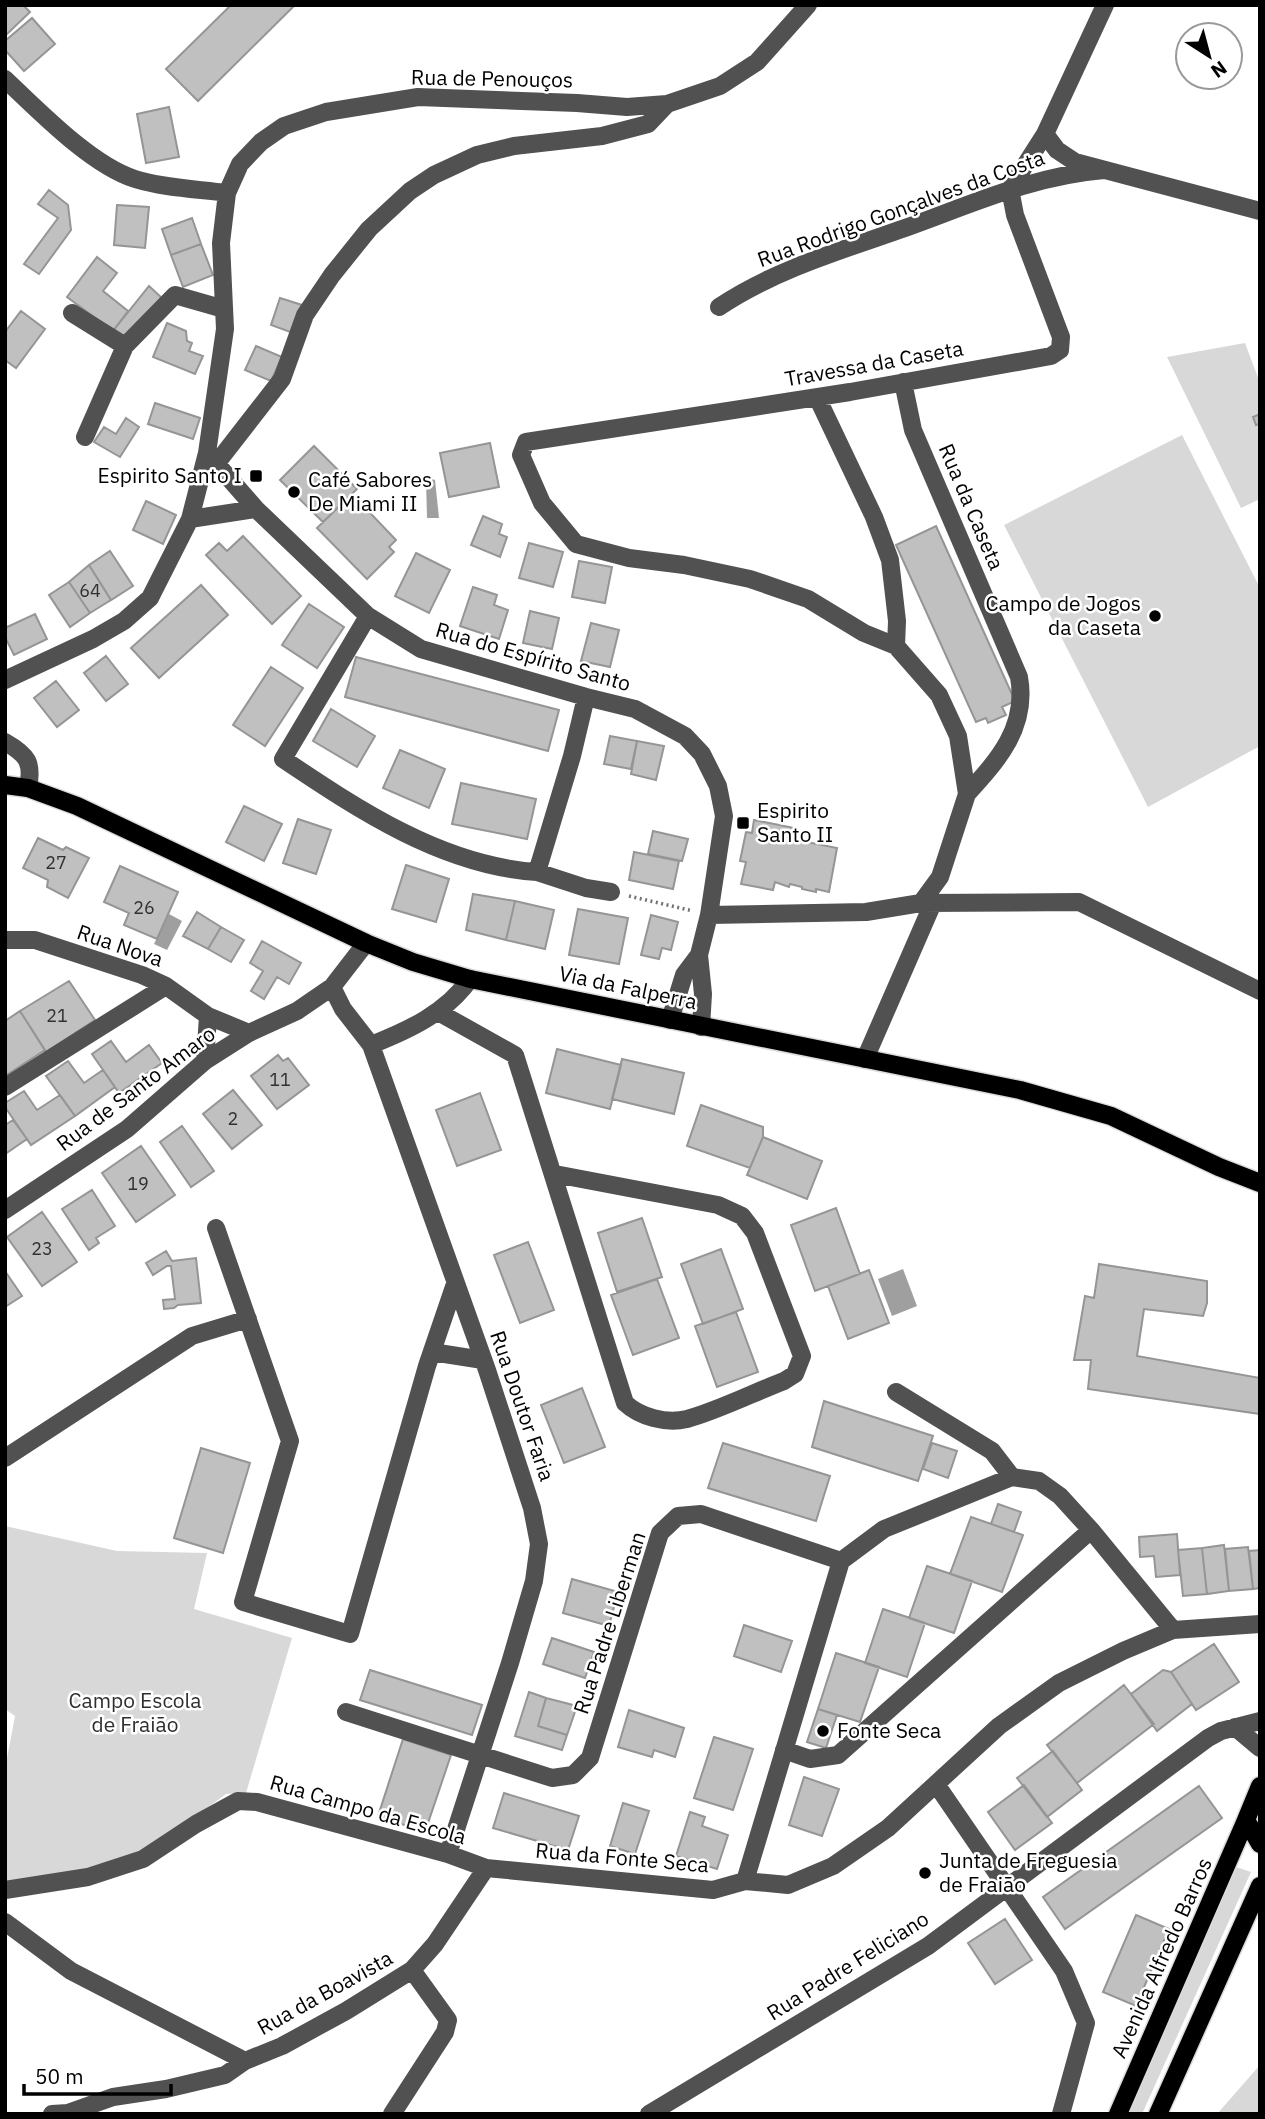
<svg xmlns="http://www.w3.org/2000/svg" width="1265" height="2119" viewBox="0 0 1265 2119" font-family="'IBM Plex Sans',sans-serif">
  <rect width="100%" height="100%" fill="#fff"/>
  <!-- green -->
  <path fill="#d8d8d8" d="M1245 343 1260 383V499L1241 508 1167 357Z
    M1182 435 1260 588V746L1148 807 1004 525Z
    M5 1526 117 1551 207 1553 194 1609 292 1638 246 1793 226 1794 143 1855 100 1869 5 1884V1769L15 1716 5 1709Z
    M1236 1867 1251 1872 1142 2114H1126Z
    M1260 2065V2114H1217Z"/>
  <!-- water -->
  <path fill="#9f9f9f" d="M429 478 435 480 439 518H427L426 480Z
    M169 914 182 921 167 950 154 944Z
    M903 1269 917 1306 892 1316 878 1279Z"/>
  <!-- building -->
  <path fill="#c0c0c0" stroke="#959595" stroke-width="2" d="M5 5H23L30 12 5 36Z
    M231 5H295L198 101 166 69Z
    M32 18 55 44 24 71 5 50V41Z
    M169 107 179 157 146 163 137 114Z
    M49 190 68 205 71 230 39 274 24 264 58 218 38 204Z
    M117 205 149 207 145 248 114 245Z
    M192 218 201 244 171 255 162 229Z
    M201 244 213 275 183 287 171 255Z
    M97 257 117 273 103 291 128 311 113 331 67 297Z
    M149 286 164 300 127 340 113 331Z
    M280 298 302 305 293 333 271 325Z
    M21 311 45 329 16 368 5 360V332Z
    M167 323 186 331 187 341 192 343 189 351 203 356 195 374 153 357Z
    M256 346 282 357 271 381 245 370Z
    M155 403 200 418 193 439 148 424Z
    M1260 414V424L1256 425 1253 417Z
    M126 418 139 427 120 457 94 442 104 427 116 434Z
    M490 443 499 487 449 497 440 453Z
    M314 446 357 489 323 522 280 480Z
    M352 494 396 540 389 547 394 552 367 579 317 528Z
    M146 501 176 515 163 544 133 530Z
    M483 516 502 524 499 534 507 537 500 557 471 545Z
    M936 526 1015 701 1002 707 1006 715 988 723 986 718 976 722 896 545Z
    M243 536 301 596 272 624 206 555 219 543 227 551Z
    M529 543 563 552 553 587 519 578Z
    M110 551 133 586 111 600 89 565Z
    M416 553 450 570 429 613 395 596Z
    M579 561 612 567 605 603 572 597Z
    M89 565 111 600 90 613 69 582Z
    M69 582 90 613 70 627 49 595Z
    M201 585 228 615 159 678 131 648Z
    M473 587 497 595 494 605 508 610 499 639 460 626Z
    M309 604 344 627 317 668 282 645Z
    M530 611 559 618 552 649 523 643Z
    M35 614 47 639 14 655 5 637V628Z
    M591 623 619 630 610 667 581 661Z
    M106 656 128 684 106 701 84 673Z
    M356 657 559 710 548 751 345 697Z
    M271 667 303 688 265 746 233 725Z
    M56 681 79 710 57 727 34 698Z
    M331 709 375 736 357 767 313 741Z
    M610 736 637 741 631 769 604 764Z
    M637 741 664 746 656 780 631 774Z
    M400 750 445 769 429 808 383 788Z
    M461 783 536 799 527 839 452 824Z
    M244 806 282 824 264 861 226 842Z
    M298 819 331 830 316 874 283 863Z
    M754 820 794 828 792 839 837 848 829 892 816 889V892L802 889V887L790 884 789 887 775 882 773 890 741 884 746 862 740 861 746 832 752 833Z
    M653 831 688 839 682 861 648 854Z
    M38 838 63 850 66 847 89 858 68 898 47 887 48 880 23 868Z
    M634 852 679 861 673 889 629 880Z
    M406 865 449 879 436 922 392 909Z
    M120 866 178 892 157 939 124 925 129 913 104 902Z
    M473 894 515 901 506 940 466 930Z
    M515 901 554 910 545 949 506 940Z
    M578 909 628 918 619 964 569 955Z
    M197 912 221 927 208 949 183 936Z
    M651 915 678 922 671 950 662 948 659 959 641 955Z
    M221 927 244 940 231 962 208 949Z
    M262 941 301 963 289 984 277 977 264 999 251 991 263 971 250 963Z
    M69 981 95 1020 46 1052 20 1011Z
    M20 1011 45 1050 5 1076V1021Z
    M111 1041 126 1062 149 1045 162 1063 119 1093 92 1054Z
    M557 1049 621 1065 610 1109 546 1093Z
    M278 1055 283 1061 288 1058 309 1085 277 1109 251 1076Z
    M622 1059 684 1073 674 1114 612 1099Z
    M68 1061 84 1083 103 1070 115 1087 75 1116 46 1076Z
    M233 1090 262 1125 232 1149 203 1114Z
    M24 1091 37 1110 60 1095 75 1116 31 1145 5 1107V1103Z
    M480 1093 501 1150 457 1166 436 1110Z
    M701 1105 763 1127V1137L750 1168 687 1146Z
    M13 1120 27 1139 5 1154V1125Z
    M182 1126 214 1171 191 1187 160 1142Z
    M763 1137 822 1161 807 1199 747 1175Z
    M141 1146 175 1195 136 1222 102 1173Z
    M92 1190 115 1226 96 1238 99 1243 89 1250 62 1209Z
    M836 1208 860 1274 815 1291 791 1225Z
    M42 1212 77 1262 42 1286 7 1237Z
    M642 1218 662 1277 617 1292 598 1233Z
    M528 1242 554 1310 520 1323 494 1255Z
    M721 1249 743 1309 703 1324 681 1264Z
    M166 1251 172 1261 196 1258 201 1303 178 1305 174 1308 164 1309 163 1300 175 1299 171 1266H167L153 1275 146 1263Z
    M1099 1264 1207 1281V1303L1203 1316 1144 1309 1137 1356 1260 1378V1414L1088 1389 1091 1360H1074L1085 1296 1094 1298Z
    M869 1270 889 1323 848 1339 828 1286Z
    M5 1271 22 1296 5 1307Z
    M657 1279 679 1338 633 1355 611 1295Z
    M736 1312 758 1372 717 1387 695 1326Z
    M582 1388 605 1447 564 1463 541 1405Z
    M824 1401 933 1436 918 1481 812 1447Z
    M723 1443 830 1476 816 1521 708 1488Z
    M932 1443 957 1451 948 1478 923 1469Z
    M201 1448 250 1463 223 1553 174 1538Z
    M998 1504 1021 1512 1014 1532 991 1524Z
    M971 1517 1023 1535 1002 1592 950 1574Z
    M1177 1534 1180 1575 1156 1577 1154 1556 1140 1557 1139 1537Z
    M1224 1545 1229 1591 1207 1594 1202 1548Z
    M1248 1547 1253 1589 1229 1591 1225 1549Z
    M1202 1548 1207 1594 1183 1596 1178 1550Z
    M1260 1550V1588L1253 1589 1249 1551Z
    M927 1566 972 1581 954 1633 909 1618Z
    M572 1579 618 1592 609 1626 563 1613Z
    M883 1609 925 1623 907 1677 865 1663Z
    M744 1625 792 1641 781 1672 734 1656Z
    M552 1638 594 1652 585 1678 543 1664Z
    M1214 1644 1239 1682 1196 1710 1171 1672Z
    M836 1653 879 1667 860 1722 818 1709Z
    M370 1670 482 1705 472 1735 360 1700Z
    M1163 1670 1171 1672 1192 1704 1157 1731 1131 1694Z
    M1124 1685 1154 1724 1077 1783 1047 1745Z
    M529 1692 546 1698 538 1726 567 1735 562 1750 515 1736Z
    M546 1698 577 1706 567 1735 538 1726Z
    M818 1709 837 1715 826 1748 807 1742Z
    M629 1710 684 1728 675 1757 654 1750 652 1757 618 1747Z
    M714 1737 753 1749 733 1810 694 1798Z
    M403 1739 451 1755 425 1832 378 1816Z
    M1053 1751 1082 1790 1047 1817 1017 1778Z
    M804 1777 839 1789 822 1836 789 1825Z
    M1024 1785 1052 1823 1015 1850 988 1812Z
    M1199 1786 1222 1818 1065 1929 1043 1897Z
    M504 1793 579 1816 568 1850 493 1828Z
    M623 1803 649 1811 635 1854 610 1846Z
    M690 1812 705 1817 702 1826 728 1835 717 1869 676 1856Z
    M1136 1915 1169 1929 1136 2006 1103 1992Z
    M1005 1919 1032 1960 995 1984 968 1943Z"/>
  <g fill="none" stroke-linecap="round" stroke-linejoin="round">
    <!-- major casing -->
    <g stroke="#dbdbdb" stroke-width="21">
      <path id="major" d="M5 785 28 788 77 806 366 943 413 962 470 979 1020 1090 1111 1116 1219 1167 1260 1183
        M1260 1786 1246 1820 1260 1844
        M1118 2114 1246 1820
        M1158 2114 1260 1886"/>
    </g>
    <!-- path -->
    <path stroke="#737373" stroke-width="3.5" stroke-dasharray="2 3.5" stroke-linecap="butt" d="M629 896 693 911"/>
    <!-- minor -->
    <path stroke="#515151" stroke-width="18" d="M5 79C39 111 91 165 135 179 164 188 197 189 227 193
      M1045 134 1057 150 1075 162 1260 211
      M1010 189 1045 134 1105 5
      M719 307C774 270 842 250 905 228 972 204 1032 176 1104 170
      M72 313 125 346 175 295 224 309
      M903 382 913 430 1019 677C1028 727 998 760 967 794
      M817 397 874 517 890 560 897 621 896 646
      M85 437 125 346
      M207 453 256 509 368 616 421 649 586 697 635 709 685 736 702 754 718 786 724 816 709 915 699 955 703 994 701 1027
      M216 464 282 379 305 315 332 275 369 229 410 191 434 175 477 155 514 146 602 136 648 124 667 104
      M190 519 256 509
      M368 616 283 759C359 810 443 866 537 872L572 756 586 697
      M5 680 93 639 124 621 150 598 190 519 207 453 225 329 221 243 227 193 240 164 261 142 284 126 326 112 418 97 577 103 627 107 667 104 720 86 757 62 808 5
      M5 742C28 755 33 763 28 788
      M537 872 586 888 611 892
      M921 903 1079 902 1260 991
      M709 915 866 912 921 903 940 877 967 794 958 736 939 695 896 646 864 633 808 599 750 579 684 565 629 558 576 544 542 503 521 455 526 442 850 392 1051 356 1060 350 1061 337 1015 215 1010 189
      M5 940H35L142 975 166 986 208 1016 205 1061
      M366 943 332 987 343 1009 371 1045
      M438 1012 515 1055 625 1403C640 1417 666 1424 687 1419 717 1411 755 1392 784 1381L795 1374 802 1356 755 1233 742 1216 718 1205 555 1174
      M208 1016 249 1033
      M670 1020 684 975 699 955
      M865 1059 933 903
      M5 1087 166 986
      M5 1210 127 1129 205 1061 249 1033 297 1011 332 987
      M216 1228 290 1441 243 1602 350 1634 427 1366 455 1284
      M432 1352 483 1360
      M896 1392 992 1451 1012 1477
      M5 1458 192 1336 248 1319
      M346 1712 552 1778 573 1775 590 1758 660 1533 678 1516 701 1514 841 1561
      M1235 1727 1260 1748
      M784 1750 810 1759 838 1755 1091 1530
      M936 1784 1064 1971 1086 2023 1061 2114
      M448 1854 510 1663 534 1581 539 1544 532 1508 487 1370 371 1045C409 1030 446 1013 470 979
      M745 1881 841 1561 884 1529 1012 1477 1039 1481 1060 1496 1091 1530 1173 1630
      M5 1890 88 1877 143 1859 196 1824 238 1801 257 1802 448 1854 486 1868 713 1890 745 1881 788 1885 833 1866 888 1828 999 1726 1059 1683 1123 1651 1173 1630 1260 1624
      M5 1922 71 1971 245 2061
      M52 2114 68 2113 113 2097 166 2089 225 2075 245 2061 282 2046 346 2011 412 1970 435 1944 486 1868
      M392 2114 445 2032 448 2020 412 1970
      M649 2114 928 1946 1208 1738 1221 1731 1260 1721"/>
    <!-- major -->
    <use href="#major" stroke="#000" stroke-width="18"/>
  </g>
  <!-- markers -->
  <g fill="#000" stroke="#fff" stroke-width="2.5">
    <rect x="249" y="469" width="14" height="14" rx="3.5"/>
    <circle cx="294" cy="492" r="7"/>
    <circle cx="1155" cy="616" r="7"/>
    <rect x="736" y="816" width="14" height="14" rx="3.5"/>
    <circle cx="823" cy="1731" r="7"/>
    <circle cx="925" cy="1873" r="7"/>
  </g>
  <g text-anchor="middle" stroke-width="5" stroke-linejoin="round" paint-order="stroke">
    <!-- number labels -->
    <g font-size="18" fill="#303030">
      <text x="90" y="597">64</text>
      <text x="56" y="869">27</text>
      <text x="144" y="914">26</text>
      <text x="57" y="1022">21</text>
      <text x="280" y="1086">11</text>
      <text x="233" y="1125">2</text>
      <text x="138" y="1190">19</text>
      <text x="42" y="1255">23</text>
    </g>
    <!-- street labels -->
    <g font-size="21" fill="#000" stroke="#fff">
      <text transform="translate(492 79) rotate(1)" y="7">Rua de Penouços</text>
      <text transform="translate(901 209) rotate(-20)" y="7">Rua Rodrigo Gonçalves da Costa</text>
      <text transform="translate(874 364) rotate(-10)" y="7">Travessa da Caseta</text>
      <text transform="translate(971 507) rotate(67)" y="7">Rua da Caseta</text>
      <text transform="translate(533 657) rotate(16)" y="7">Rua do Espírito Santo</text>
      <text transform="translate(120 946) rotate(19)" y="7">Rua Nova</text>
      <text transform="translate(628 988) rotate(12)" y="7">Via da Falperra</text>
      <text transform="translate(136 1089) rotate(-37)" y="7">Rua de Santo Amaro</text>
      <text transform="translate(522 1406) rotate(71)" y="7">Rua Doutor Faria</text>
      <text transform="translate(610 1623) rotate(-72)" y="7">Rua Padre Liberman</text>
      <text transform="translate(368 1810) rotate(16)" y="7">Rua Campo da Escola</text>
      <text transform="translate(622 1858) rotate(5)" y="7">Rua da Fonte Seca</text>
      <text transform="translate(1162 1958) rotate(-66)" y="7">Avenida Alfredo Barros</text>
      <text transform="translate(848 1966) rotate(-32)" y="7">Rua Padre Feliciano</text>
      <text transform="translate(325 1993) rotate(-29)" y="7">Rua da Boavista</text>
    </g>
    <!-- poi labels -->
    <g font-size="21" fill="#000" stroke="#fff" text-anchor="start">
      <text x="242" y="483" text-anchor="end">Espirito Santo I</text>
      <text x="308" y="487">Café Sabores<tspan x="308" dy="24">De Miami II</tspan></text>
      <text x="1141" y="611" text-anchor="end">Campo de Jogos<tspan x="1141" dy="24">da Caseta</tspan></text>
      <text x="757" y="818">Espirito<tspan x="757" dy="24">Santo II</tspan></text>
      <text x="837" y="1738">Fonte Seca</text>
      <text x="939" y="1868">Junta de Freguesia<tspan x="939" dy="24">de Fraião</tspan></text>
    </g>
    <!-- park labels -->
    <g font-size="21" fill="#2f2f2f" stroke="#fff">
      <text x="135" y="1708">Campo Escola<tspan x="135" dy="24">de Fraião</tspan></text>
    </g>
  </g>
  <!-- border -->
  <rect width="1265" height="2119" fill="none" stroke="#000000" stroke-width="14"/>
  <!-- north arrow -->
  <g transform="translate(1209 56) rotate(144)"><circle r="33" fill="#ffffff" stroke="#999999" stroke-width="2"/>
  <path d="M0-5L12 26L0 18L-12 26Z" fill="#000000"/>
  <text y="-10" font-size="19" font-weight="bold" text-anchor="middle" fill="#000000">N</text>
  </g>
  <!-- scale -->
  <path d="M24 2084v10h147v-10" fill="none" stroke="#000000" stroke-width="3.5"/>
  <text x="35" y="2084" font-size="21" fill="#000000" stroke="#ffffff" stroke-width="5" paint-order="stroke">50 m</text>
</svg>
